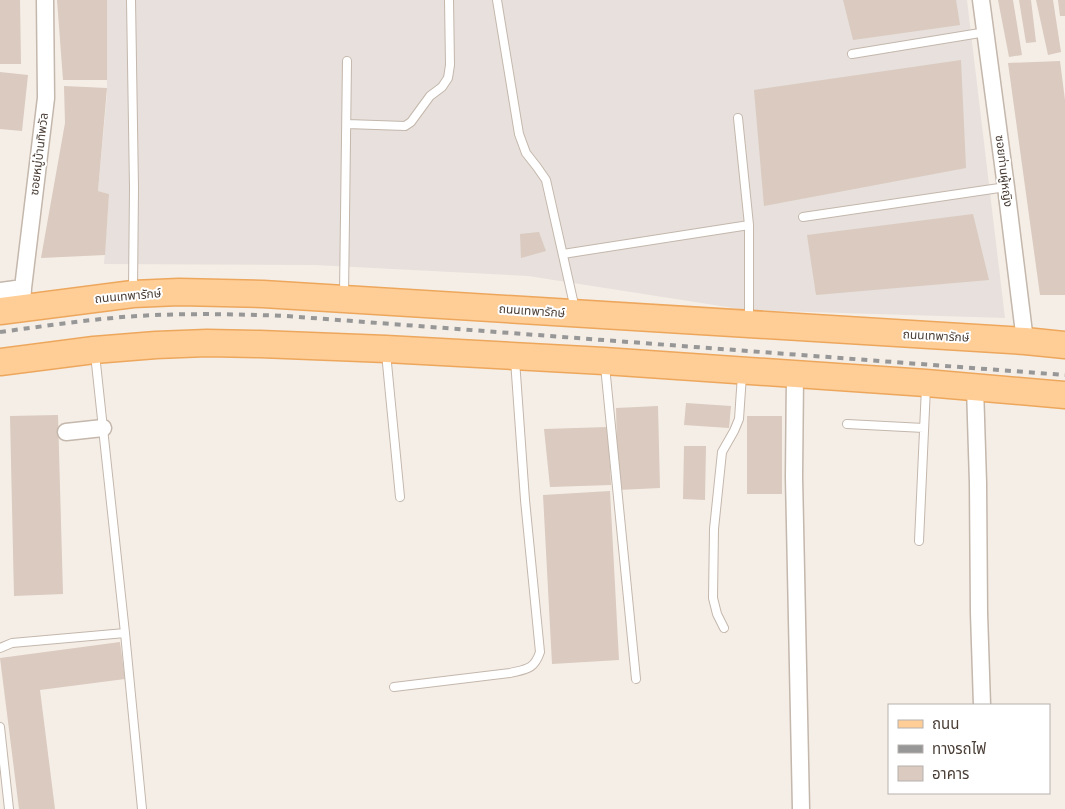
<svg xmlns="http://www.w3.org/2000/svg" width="1065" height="809" viewBox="0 0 1065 809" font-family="'Titillium Web','Noto Sans Thai',sans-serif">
  <rect width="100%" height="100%" fill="#f5eee7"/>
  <!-- industrial -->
  <path fill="#e7e0dc" d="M107 0H967L1005 318 746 310 528 276 314 265 104 264 109 194 98 191 107 94Z"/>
  <!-- building -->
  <path fill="#dacabf" d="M0 0H20L21 64H0Z
    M57 0H107V80H63Z
    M843 0H956L960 25 853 40Z
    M998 0H1013L1022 55 1009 57Z
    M1019 0H1031L1036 42 1026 43Z
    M1036 0H1053L1061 52 1048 55Z
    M1058 0H1065V16H1060Z
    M961 60 966 168 764 206 754 90Z
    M1060 61 1065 100V295H1040L1008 63Z
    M0 72 28 75 22 131 0 129Z
    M64 86 107 88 98 191 109 194 105 255 41 258 65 123Z
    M973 214 989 280 816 295 807 235Z
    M539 232 546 251 521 258 520 234Z
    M686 403 731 406 729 428 684 425Z
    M658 406 660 488 618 490 616 408Z
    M58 415 63 594 14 596 10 416Z
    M747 416H782V494H747Z
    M608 427 611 485 550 487 544 429Z
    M684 446H706L705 500 683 499Z
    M610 491 619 660 552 664 543 495Z
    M120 642 125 679 40 690 55 809H19L0 658Z"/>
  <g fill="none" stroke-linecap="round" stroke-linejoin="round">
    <!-- lane casing -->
    <g stroke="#c4b7ac" stroke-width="10">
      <path id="lane" d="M131 0 134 188 133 290
        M497 0 519 134 526 153 537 167 546 180 575 309
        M852 54 986 32
        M738 118 749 225V320
        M347 124 405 126 411 122 430 96 442 87 448 78 450 65 449 0
        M803 217 1006 187
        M563 254 749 225
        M344 295 347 61
        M386 353 400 497
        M95 354 125 633 142 809
        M605 366 636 679
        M847 424 924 428
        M919 541 926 387
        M724 628 717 614 713 598 714 529 722 452 734 431 739 419 742 375
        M0 648 12 643 125 633
        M394 687 510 673C526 669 534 670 540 652L525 500 515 360
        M0 727 9 809"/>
    </g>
    <!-- street casing -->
    <g stroke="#c4b7ac" stroke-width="19">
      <path id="street" d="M981 0 1006 187 1025 341
        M0 291 23 288
        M22 308 23 288 46 98 45 0
        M795 374 794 477 801 809
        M975 387 978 483 979 613 982 705
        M66 432 103 428"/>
    </g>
    <!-- primary casing -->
    <g stroke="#eda75d" stroke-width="29">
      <path id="primary" d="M0 311 133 294 179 292 263 294 1025 341 1065 345
        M0 362 94 350 156 345 207 343 260 344 386 349 604 361 926 383 1065 395"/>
    </g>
    <!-- lane -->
    <use href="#lane" stroke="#fff" stroke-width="8"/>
    <!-- street -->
    <use href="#street" stroke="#fff" stroke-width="16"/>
    <!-- primary -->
    <use href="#primary" stroke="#ffcd96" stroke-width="26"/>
    <!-- rail -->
    <path stroke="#979797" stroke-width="4" stroke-dasharray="6 6" stroke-linecap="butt" d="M0 332C45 326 91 319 137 316 187 313 236 314 286 316L1065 375"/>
  </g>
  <g text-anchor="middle" stroke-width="4" stroke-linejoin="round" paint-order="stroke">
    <!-- street labels -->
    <g font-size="12" fill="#493d35" stroke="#fff">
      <text transform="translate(39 154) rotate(-83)" y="4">ซอยหมู่บ้านทิพวัล</text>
      <text transform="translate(1004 171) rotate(83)" y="4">ซอยท่านผู้หญิง</text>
      <text transform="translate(128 296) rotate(-5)" y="4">ถนนเทพารักษ์</text>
      <text transform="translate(532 311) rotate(4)" y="4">ถนนเทพารักษ์</text>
      <text transform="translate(936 336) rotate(3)" y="4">ถนนเทพารักษ์</text>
    </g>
  </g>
  <!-- legend -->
  <rect x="888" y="704" width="162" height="90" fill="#ffffff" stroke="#b6b1ae"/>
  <rect x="898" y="720" width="25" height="8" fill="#ffcd96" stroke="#b6b1ae"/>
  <text x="932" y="729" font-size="15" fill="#493d35">ถนน</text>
  <rect x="898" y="745" width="25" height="8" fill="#979797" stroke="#b6b1ae"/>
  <text x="932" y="754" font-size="15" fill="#493d35">ทางรถไฟ</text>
  <rect x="898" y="766" width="25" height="15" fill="#dacabf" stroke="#b6b1ae"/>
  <text x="932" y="779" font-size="15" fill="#493d35">อาคาร</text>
</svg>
